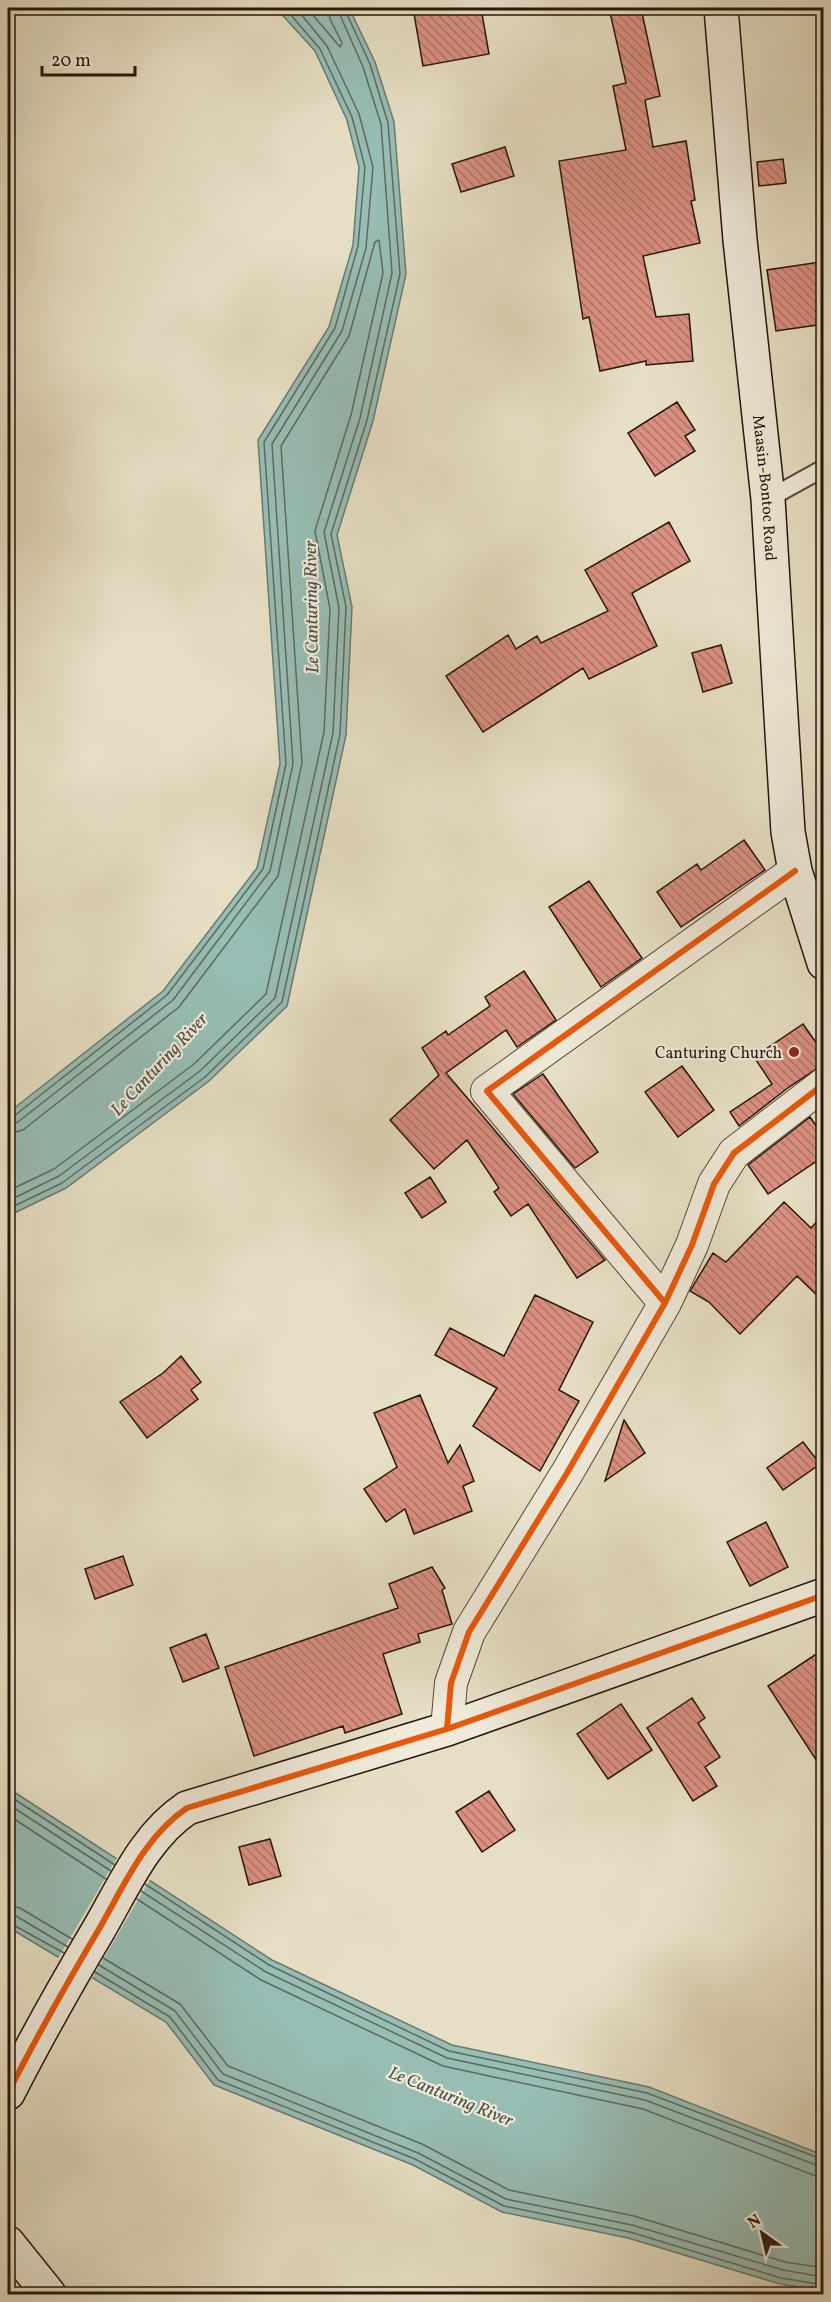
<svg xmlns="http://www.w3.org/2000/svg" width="831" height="2302" viewBox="0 0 831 2302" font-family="Vollkorn,serif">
  <defs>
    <pattern id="building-back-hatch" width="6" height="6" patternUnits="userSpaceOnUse" patternTransform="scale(1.5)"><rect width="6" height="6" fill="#db9082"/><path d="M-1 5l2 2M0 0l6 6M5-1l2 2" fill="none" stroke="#b17569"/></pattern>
  </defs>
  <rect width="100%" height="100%" fill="#e7dfc5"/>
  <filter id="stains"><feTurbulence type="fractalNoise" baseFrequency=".00333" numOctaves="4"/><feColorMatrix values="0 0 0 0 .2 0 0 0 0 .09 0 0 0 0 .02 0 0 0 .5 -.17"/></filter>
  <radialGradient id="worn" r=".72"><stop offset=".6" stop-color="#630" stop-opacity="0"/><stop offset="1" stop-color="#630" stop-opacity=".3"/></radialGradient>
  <!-- water -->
  <path fill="#97bdb4" stroke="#6a7a71" stroke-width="1.5" d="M276 8H349L375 62 394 122 406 274 373 421 337 535 352 607 346 735 287 1006 209 1081 66 1188 8 1216V1113L163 991 257 868 280 764 258 440 329 327 353 245 359 167 347 120 315 51Z
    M8 1788 272 1960 452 2045 649 2087 823 2155V2291L780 2284 628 2238 502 2212 413 2165 214 2085 166 2022 8 1927Z"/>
  <!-- pier -->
  <path fill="#e7dfc5" d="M118 1856 151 1878 91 1980 57 1960Z"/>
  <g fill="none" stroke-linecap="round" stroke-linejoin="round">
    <!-- shore -->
    <path stroke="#5e6a60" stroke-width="1.5" d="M307 8 340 47 342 43 330 19 328 8
      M8 1117 14 1116 167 995 263 869 286 764 264 442 335 328 358 246 365 167 352 117 320 49 285 8
      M8 1125 18 1122 173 1000 270 871 293 764 272 444 342 331 366 248 373 167 359 114 327 46 296 8
      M8 1134 23 1130 179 1007 278 876 302 763 281 446 349 336 375 242 379 240 383 273 351 415 315 531 330 609 324 732 266 994 194 1064 54 1169 8 1191
      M8 1201 59 1176 200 1071 275 998 333 733 339 608 324 532 360 418 392 273 381 124 363 67 337 8
      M8 1209 62 1183 205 1077 282 1002 340 734 346 607 331 534 367 420 400 274 388 123 370 64 344 8
      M8 1795 115 1865
      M8 1804 111 1871
      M8 1815 106 1879
      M145 1884 269 1965 449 2051 647 2093 824 2160
      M141 1891 266 1972 447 2058 645 2100 824 2168
      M137 1899 261 1980 443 2066 643 2109 813 2175 824 2177
      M8 1905 20 1908 72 1939
      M8 1914 16 1916 68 1947
      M8 1922 64 1953
      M103 1958 180 2004 228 2066 422 2144 509 2190 634 2216 785 2262 824 2268
      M99 1965 175 2011 223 2074 418 2153 506 2199 632 2225 783 2270 824 2277
      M95 1972 170 2017 218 2080 415 2159 504 2206 630 2232 781 2278 824 2285"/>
  </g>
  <!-- building -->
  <path fill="url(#building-back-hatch)" stroke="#26160c" stroke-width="1.5" d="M413 8H481L489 54 423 66Z
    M609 8H641L660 96 645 100 653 147 686 141 695 200 691 201 700 243 643 256 656 317 689 314 693 361 646 365V361L600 371 589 317 583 319 559 161 626 150 613 86 626 83Z
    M505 147 514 176 461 192 452 164Z
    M783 159 786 183 759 186 757 162Z
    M820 262 824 284V324L776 331 767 270Z
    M677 402 695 430 685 436 695 451 655 476 628 433Z
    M669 522 690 561 632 593 657 646 589 679 583 668 483 732 446 676 508 635 516 649 537 636 541 643 608 611 585 570Z
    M721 645 732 683 703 692 692 653Z
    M744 840 765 870 681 927 657 892 697 864 701 870Z
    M589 881 642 958 601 987 549 907Z
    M524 971 556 1020 517 1047 506 1030 446 1073 605 1260 577 1278 528 1204 511 1216 494 1192 499 1188 467 1140 434 1169 390 1120 439 1075 422 1048 446 1031 448 1035 490 1006 485 997Z
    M803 1024 824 1054V1064L789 1087 739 1126 730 1112 772 1084 754 1057Z
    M682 1066 714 1110 678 1137 645 1092Z
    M543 1074 598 1152 575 1168 513 1094Z
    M810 1117 824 1137V1156L768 1194 748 1165Z
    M430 1177 446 1202 422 1218 405 1193Z
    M784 1202 811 1228 824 1214V1302L797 1276 740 1334 709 1302 690 1291 713 1253 726 1262Z
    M535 1295 593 1322 559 1390 579 1401 540 1471 473 1426 497 1388 435 1355 450 1328 504 1356Z
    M181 1356 201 1382 191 1390 198 1399 147 1438 120 1402 163 1373Z
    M420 1395 448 1463 460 1445 474 1481 463 1486 472 1511 414 1534 405 1509 386 1522 364 1489 397 1467 374 1413Z
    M624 1420 645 1453 605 1481Z
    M803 1442 820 1464 783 1490 767 1468Z
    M766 1522 788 1567 750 1586 727 1542Z
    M123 1556 133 1585 95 1599 85 1569Z
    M432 1567 445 1588 442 1590 452 1624 418 1634 420 1642 383 1654 402 1714 345 1733 343 1726 254 1756 225 1667 398 1608 389 1584Z
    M206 1634 219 1668 183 1682 170 1648Z
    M824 1649V1772L768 1686Z
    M692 1698 705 1718 698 1723 720 1757 705 1767 717 1786 693 1801 647 1728Z
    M621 1704 652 1750 608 1779 577 1734Z
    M489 1791 515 1830 482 1852 456 1812Z
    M270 1839 281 1876 249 1885 239 1847Z"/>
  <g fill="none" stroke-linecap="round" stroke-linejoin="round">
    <!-- lane casing -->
    <g stroke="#56483a" stroke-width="20">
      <path id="lane" d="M768 499 824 468"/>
    </g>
    <!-- street casing -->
    <g stroke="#56483a" stroke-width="34">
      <path id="street" d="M665 1303 487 1091 795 871
        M447 1729 451 1683 469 1632 567 1473 665 1303 692 1245 714 1184 734 1153 824 1084"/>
    </g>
    <!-- secondary casing -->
    <g stroke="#26160c" stroke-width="36">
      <g id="secondary">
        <path id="s1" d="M721 8 740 240 768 499 788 832 795 871 824 963"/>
        <path d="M8 2093C36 2038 67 1983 99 1929 124 1886 145 1836 187 1808L447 1729 824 1595"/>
        <path d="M8 2243 49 2294"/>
      </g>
    </g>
    <!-- lane -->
    <use href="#lane" stroke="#efead9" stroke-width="16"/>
    <!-- street -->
    <use href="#street" stroke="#efead9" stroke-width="32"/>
    <!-- secondary -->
    <use href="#secondary" stroke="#efead9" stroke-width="33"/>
    <!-- cycleway casing -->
    <g stroke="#efead9" stroke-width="10">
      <path id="cycleway" d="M665 1303 487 1091 795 871
        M447 1729 451 1683 469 1632 567 1473 665 1303 692 1245 714 1184 734 1153 824 1084
        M8 2093C36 2038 67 1983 99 1929 124 1886 145 1836 187 1808L447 1729 824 1595"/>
    </g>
    <!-- cycleway -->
    <use href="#cycleway" stroke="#e8590c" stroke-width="6"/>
  </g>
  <!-- markers -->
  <circle fill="#8f2418" stroke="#efead9" stroke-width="2" cx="794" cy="1052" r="6"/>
  <g text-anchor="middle" stroke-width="4.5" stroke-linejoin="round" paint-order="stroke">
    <!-- street labels -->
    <g font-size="16" fill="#26160c" stroke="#efead9">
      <text dy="6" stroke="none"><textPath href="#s1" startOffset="482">Maasin-Bontoc Road</textPath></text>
    </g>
    <!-- poi labels -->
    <g font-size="16" fill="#26160c" stroke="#efead9" text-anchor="end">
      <text x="782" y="1058">Canturing Church</text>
    </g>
    <!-- water labels -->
    <g font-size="18" font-style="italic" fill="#4e5047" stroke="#efead9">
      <text transform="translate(311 607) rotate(-91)" y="6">Le Canturing River</text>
      <text transform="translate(159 1064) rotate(-47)" y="6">Le Canturing River</text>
      <text transform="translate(451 2096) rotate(22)" y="6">Le Canturing River</text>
    </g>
  </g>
  <!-- margin -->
  <rect width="831" height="2302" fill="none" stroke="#e7dfc5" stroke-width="30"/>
  <rect x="9" y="9" width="813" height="2284" fill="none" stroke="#26160c" stroke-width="3"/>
  <rect x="15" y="15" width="801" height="2272" fill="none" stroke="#26160c" stroke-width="1.5"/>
  <!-- north arrow -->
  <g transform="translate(762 2233) rotate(326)" stroke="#efead9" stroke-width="4.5" paint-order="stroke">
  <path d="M0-4.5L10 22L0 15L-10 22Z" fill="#26160c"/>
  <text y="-9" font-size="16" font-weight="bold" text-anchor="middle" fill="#26160c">N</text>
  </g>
  <!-- scale -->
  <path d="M42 66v9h93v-9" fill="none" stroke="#26160c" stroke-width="3"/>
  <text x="51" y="66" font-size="18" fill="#26160c" stroke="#efead9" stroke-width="4.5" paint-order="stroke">20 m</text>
  <rect width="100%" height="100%" filter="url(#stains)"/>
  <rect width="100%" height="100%" fill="url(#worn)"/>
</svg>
